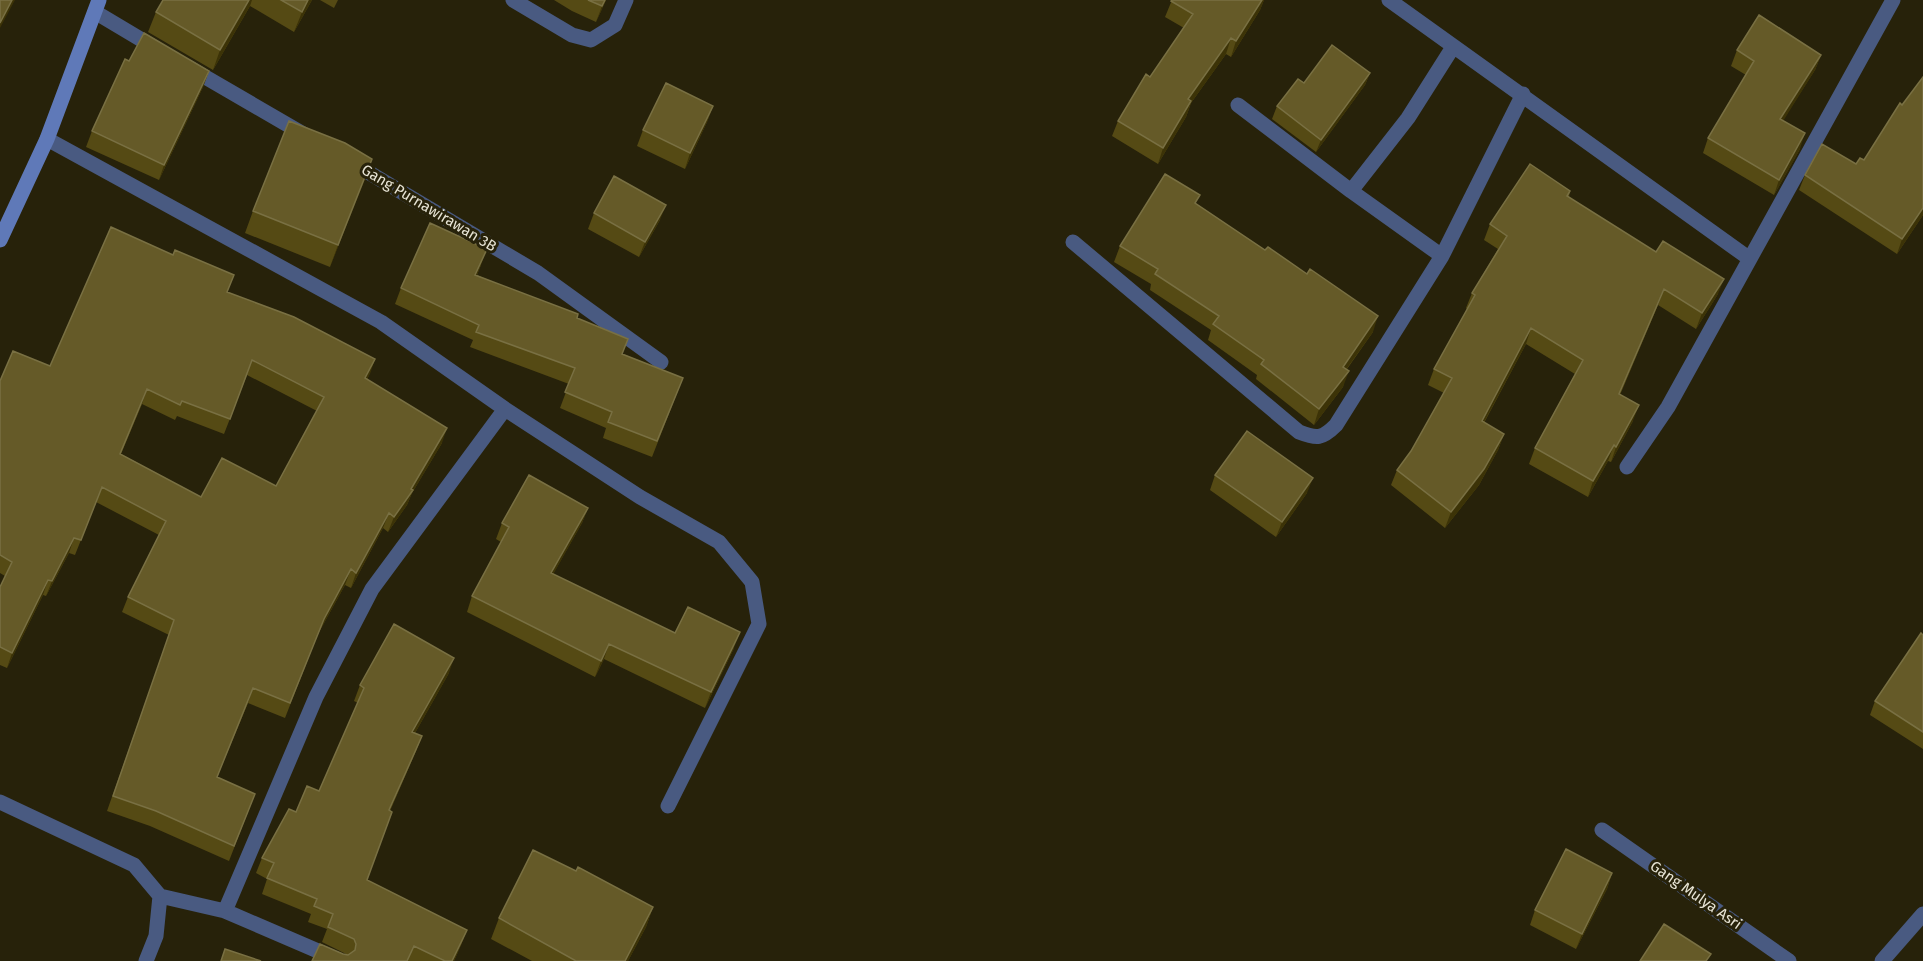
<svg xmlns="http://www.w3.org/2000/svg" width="1923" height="961" viewBox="0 0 1923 961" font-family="'Fira Sans',sans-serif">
  <rect width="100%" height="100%" fill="#27220a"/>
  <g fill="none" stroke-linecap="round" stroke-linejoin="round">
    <!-- street -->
    <path stroke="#495a81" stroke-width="15" d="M513 0 572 35 591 40 615 25 626 0
      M1389 0 1750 259
      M95 12 157 49
      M188 67 305 135
      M1238 105 1351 191 1408 118 1453 47
      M47 139 381 322 505 409 640 497 719 542 752 582 759 624 668 806
      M351 162 538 273 661 362
      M1351 191 1442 256
      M1073 242 1299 432C1317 439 1322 439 1336 425L1442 256 1523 94
      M1627 467 1668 407 1893 0
      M0 802 134 865 160 896 156 936 146 961
      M1602 830 1789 961
      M160 896 225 911 341 961
      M225 911 316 697 372 589 505 409
      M1882 961 1923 914"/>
    <!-- secondary -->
    <path stroke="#5f79b8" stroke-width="15" d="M0 240 47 139 99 0"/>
  </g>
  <!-- wall -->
  <path fill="#554a14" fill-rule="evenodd" d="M163 0H312L294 32 250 6 213 70 148 32 156 12Z
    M320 0H338L334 8Z
    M554 0H606L596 22 572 11Z
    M1172 0H1264L1260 10 1231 57 1226 54 1191 103 1186 117 1158 164 1112 136 1118 121 1150 77 1184 28 1165 17Z
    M1737 50 1821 55 1815 70 1783 120 1800 149 1774 195 1703 153 1708 138 1746 75 1731 66Z
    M129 61 209 71 203 87 159 180 86 147 92 131Z
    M1370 73 1365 85 1316 152 1272 119 1277 106 1304 83Z
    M1923 77V215L1897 254 1799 190 1805 175 1856 164 1864 160Z
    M713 106 707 122 685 169 637 146 643 130Z
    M372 159 330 267 245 233 253 211Z
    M1570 191 1569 197 1718 294 1696 329 1658 305 1620 395 1633 421 1611 462 1608 461 1588 497 1529 464 1535 448 1575 374 1526 344 1484 423 1504 434 1498 450 1479 485 1445 528 1391 485 1397 470 1411 451 1444 393 1428 385 1434 369 1467 309 1466 308 1472 293 1498 249 1484 240 1490 224Z
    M1197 204 1373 332 1347 369 1343 387 1314 425 1256 379 1257 375 1208 340 1211 330 1150 290 1151 284 1114 262 1120 246Z
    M594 213 660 220 639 257 588 229Z
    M481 265 477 275 577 318 623 354 683 378 652 457 603 438 606 428 560 408 569 384 470 347 473 340 395 304 401 288Z
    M228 293 375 359 367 380 442 443 412 493 407 505 388 532 383 528 351 588 345 585 318 634 285 718 248 703 217 777 255 794 229 861 150 826 107 811 169 635 122 612 128 597 159 535 96 502 75 555 69 553 46 596 43 595 7 668 0 665V587L5 576 0 573V381L50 366ZM247 375 317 411 276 486 201 497 121 454 142 404 175 420 177 416 224 434Z
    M1215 475 1307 493 1276 537 1210 490Z
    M588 508 582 523 553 574 675 633 734 648 705 708 604 659 595 677 467 612 472 596 501 542 496 539 502 523Z
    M1923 635V749L1870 715 1875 701Z
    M449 673 415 733 422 736 416 751 390 811 367 880 467 930 461 945 454 961H312L343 954 348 955 322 942 327 929 308 922 311 914 262 894 267 879 256 873 262 858 296 812 319 791 358 703 354 701 360 685Z
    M576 871 653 907 646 927 628 961H532L491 939 499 918Z
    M1612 873 1607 889 1576 949 1530 925 1535 910Z"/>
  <!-- shaded-wall -->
  <path fill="#3c3307" d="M12 0H15L0 28V23Z
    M249 0H252L250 6 213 70 220 50Z
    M308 0H312L294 32 302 12Z
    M605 0H606L596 22 602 6Z
    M1262 0H1264L1260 10 1231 57 1236 41Z
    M1231 38 1226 54 1191 103 1186 117 1158 164 1163 148 1188 99Z
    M1821 55 1815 70 1775 134 1780 119Z
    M209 71 203 87 159 180 164 165Z
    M1370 73 1365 85 1316 152 1321 140Z
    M713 106 707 122 685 169 690 153Z
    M1805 133 1800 149 1774 195 1779 180Z
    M372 159 364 182 330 267 338 245Z
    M666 205 660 220 639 257 645 242Z
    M1923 208V215L1897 254 1902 239Z
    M487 249 481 265 470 291 475 275Z
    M1724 279 1718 294 1696 329 1702 313Z
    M1664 289 1658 305 1613 410 1619 394Z
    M1378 316 1373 332 1337 382 1343 367Z
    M1531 328 1526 344 1476 437 1482 421Z
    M375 359 370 374 359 394 365 378Z
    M1349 371 1343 387 1314 425 1319 409Z
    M147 389 142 404 114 469 120 454Z
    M1639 405 1633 421 1611 462 1616 447Z
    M447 428 442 443 412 493 407 505 388 532 394 517Z
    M1504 434 1498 450 1479 485 1445 528 1451 512Z
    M1614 445 1608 461 1588 497 1593 481Z
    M1313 478 1307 493 1276 537 1282 522Z
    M588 508 582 523 545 589 551 573Z
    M389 513 383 528 351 588 356 573Z
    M74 538 69 553 46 596 52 581Z
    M351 569 345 585 318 634 285 718 324 619Z
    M48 580 43 595 7 668 12 653Z
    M740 632 734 648 705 708 711 692Z
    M609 644 604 659 595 677 601 661Z
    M454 658 449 673 407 747 412 732Z
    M253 688 248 703 211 792 217 777Z
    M422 736 416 751 383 826 389 810Z
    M1612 873 1607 889 1576 949 1582 934Z
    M653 907 646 927 628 961H625Z
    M467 930 461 945 454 961H452Z"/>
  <!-- building -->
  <path fill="#655a28" stroke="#797043" stroke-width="1.5" fill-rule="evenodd" d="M0 0H12L0 23Z
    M163 0H249L220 50 156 12Z
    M281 0H308L302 12Z
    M588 0H605L602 6Z
    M1172 0H1262L1236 41 1231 38 1188 99 1191 101 1163 148 1118 121 1146 74 1150 77 1193 14 1171 1Z
    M1759 15 1821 55 1780 119 1805 133 1779 180 1708 138 1754 61 1737 50Z
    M144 33 209 71 164 165 92 131 125 59 129 61Z
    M1332 45 1370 73 1321 140 1277 106 1298 79 1304 83Z
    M1923 77V208L1902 239 1805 175 1822 144 1856 164 1860 158 1864 160 1900 103 1902 105Z
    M666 83 713 106 690 153 643 130Z
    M289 121 345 143 372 159 338 245 253 211Z
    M1530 164 1570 191 1567 196 1656 252 1663 241 1724 279 1702 313 1664 289 1619 394 1639 405 1616 447 1614 445 1593 481 1535 448 1583 360 1531 328 1482 421 1504 434 1484 469 1451 512 1397 470 1411 451 1452 378 1434 369 1475 295 1472 293 1507 236 1490 224Z
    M1165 174 1200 195 1195 203 1265 250 1268 247 1307 274 1310 269 1378 316 1343 367 1349 371 1319 409 1261 364 1264 360 1213 324 1219 316 1155 274 1158 269 1120 246Z
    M614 176 666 205 645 242 594 213Z
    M430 223 487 249 475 275 578 314 577 318 628 339 622 354 683 378 657 441 608 422 612 412 565 392 575 368 476 332 479 325 401 288Z
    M111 227 173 255 175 250 234 275 227 292 294 317 375 359 365 378 447 428 411 489 413 490 394 517 389 513 356 573 351 569 324 619 290 703 253 688 217 777 255 794 234 846 156 811 113 796 174 620 128 597 166 521 102 487 81 540 74 538 52 581 48 580 12 653 0 647V587L12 562 0 555V381L13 351 50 366ZM252 360 324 397 276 486 222 458 201 497 120 454 147 389 180 405 182 401 230 419Z
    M1247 431 1313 478 1282 522 1215 475Z
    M529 475 588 508 551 573 675 633 688 607 740 632 711 692 609 644 601 661 472 596 509 527 502 523Z
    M394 624 454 658 412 732 422 736 389 810 392 812 367 880 467 930 452 961H445L414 946 407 961H312L320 944 343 954 348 955 355 950 356 944 354 939 328 927 333 914 314 906 317 899 267 878 274 863 262 858 289 809 296 812 307 786 319 791 364 688 360 685Z
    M1921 633 1923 635V732L1875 701Z
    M1566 849 1612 873 1582 934 1535 910Z
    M533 850 576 871 578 867 653 907 625 961H576L499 918Z
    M1664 924 1711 954 1706 961H1640Z
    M225 949 261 961H221Z"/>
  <g text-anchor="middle" stroke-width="6" stroke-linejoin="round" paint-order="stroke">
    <!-- street labels -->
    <g font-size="15" fill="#e7e4d5" stroke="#27220a">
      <text transform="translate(429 208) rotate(31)" y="5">Gang Purnawirawan 3B</text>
      <text transform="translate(1696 895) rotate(35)" y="5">Gang Mulya Asri</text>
    </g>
  </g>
</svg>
